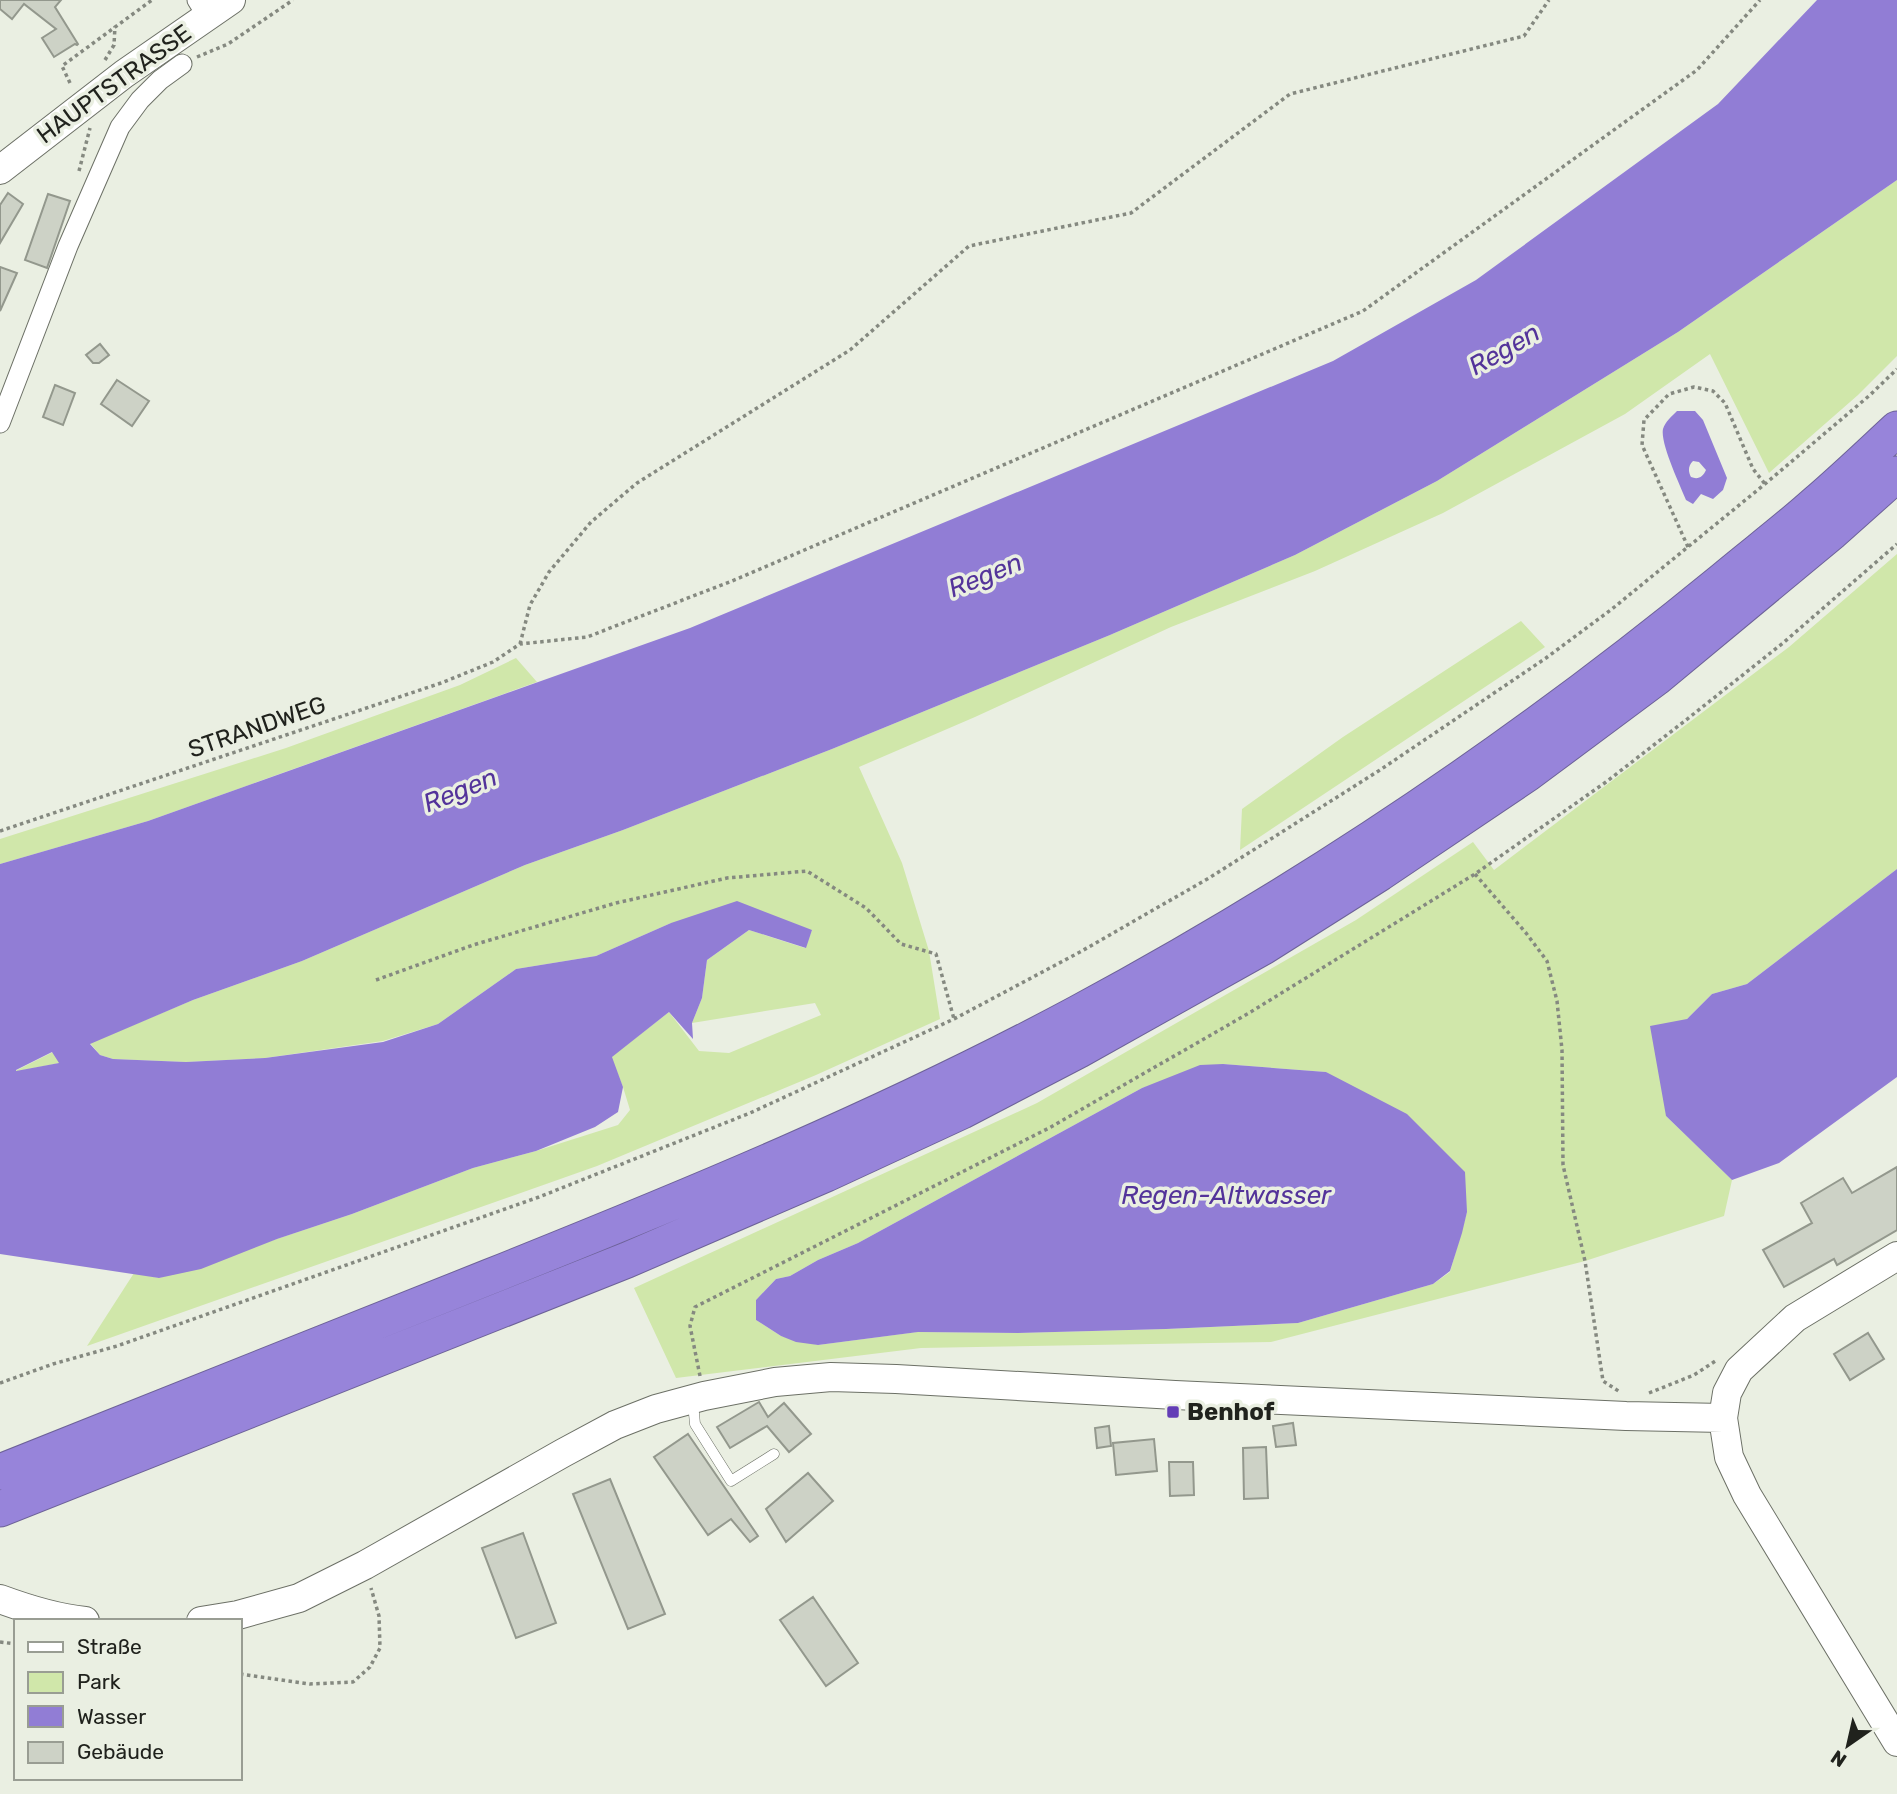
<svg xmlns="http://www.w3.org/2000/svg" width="1897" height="1794" viewBox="0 0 1897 1794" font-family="Rubik,sans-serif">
  <rect width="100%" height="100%" fill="#eaefe2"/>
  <!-- green -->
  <path fill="#d0e7aa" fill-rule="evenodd" d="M1897 180V356L1858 395 1769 473 1710 354 1625 414 1443 513 1315 571 1171 627 975 717 859 767 902 863 929 951 940 1019 816 1075 597 1166 87 1346 134 1273 159 1278 352 1214 473 1168 536 1151 618 1125 630 1110 623 1087 611 1057 669 1012 699 1051 729 1053 821 1015 815 1003 692 1023 702 998 707 960 749 930 805 948 812 930 671 923 596 956 516 969 438 1024 383 1041 265 1058 186 1062 113 1059 100 1055 90 1043 193 1000 302 961 525 865 623 830 832 749 1110 635 1295 555 1437 481 1678 332Z
    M1897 554V869L1747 984 1712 994 1687 1019 1666 1116 1732 1180 1724 1216 1585 1261 1271 1342 921 1348 676 1378 634 1288 1037 1103 1356 920 1473 842 1494 870 1789 647ZM1223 1064 1326 1072 1467 1212 1450 1272 1433 1284 1298 1323 1166 1329 1018 1333 917 1332 818 1345 781 1336 756 1320V1300L776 1279 790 1276 818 1260 858 1243 1142 1088Z
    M1521 621 1545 647 1240 850 1242 809 1343 737Z
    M516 658 537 682 148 821 0 864V839L286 748 460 685Z
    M53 1052 60 1063 13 1072Z"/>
  <!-- water -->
  <path fill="#917dd5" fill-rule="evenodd" d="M1817 0H1897V180L1678 332 1437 481 1295 555 1110 635 832 749 623 830 525 865 302 961 193 1000 90 1044 100 1055 113 1059 186 1062 265 1058 383 1042 438 1024 516 969 596 956 671 923 737 901 812 930 806 948 749 930 707 960 702 998 692 1023 693 1039 669 1012 612 1057 623 1087 618 1112 595 1127 536 1151 473 1168 352 1214 277 1239 201 1269 159 1278 0 1254V864L148 821 690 628 1333 361 1476 280 1718 104ZM52 1052 59 1063 16 1071V1070Z
    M1677 411H1695L1703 420 1727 478 1723 490 1713 499 1701 494 1693 504 1686 500C1680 485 1660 443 1663 429 1665 422 1672 416 1677 411ZM1693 461 1699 462 1706 470C1703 477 1698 480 1691 477 1688 471 1688 466 1693 461Z
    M1897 869V1077L1779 1163 1732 1180 1666 1116 1650 1026 1687 1019 1712 994 1747 984Z
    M1223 1064 1326 1072 1407 1114 1465 1172 1467 1212 1462 1233 1450 1271 1433 1284 1298 1323 1166 1329 1018 1333 918 1332 818 1345 796 1342 781 1336 756 1320V1300L776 1279 790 1276 818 1260 858 1243 1142 1088 1200 1065Z"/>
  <!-- building -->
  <path fill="#cdd2c6" stroke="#93988d" stroke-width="2" d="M0 0H61L55 7 78 44 77 45 75 44 54 57 42 38 56 29 24 4 12 19 0 9Z
    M8 193 23 204 0 243V205Z
    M48 194 70 201 47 268 25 260Z
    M0 267 17 273 0 311Z
    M100 344 109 355 99 363H93L86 355Z
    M117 380 149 401 132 426 101 404Z
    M55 385 75 393 63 425 43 417Z
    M1897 1167V1230L1837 1265 1834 1259 1784 1287 1763 1250 1812 1223 1801 1203 1843 1178 1852 1193Z
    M1868 1333 1884 1359 1850 1380 1834 1354Z
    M759 1402 768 1417 784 1403 811 1434 789 1452 767 1426 730 1448 717 1427Z
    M1293 1423 1296 1445 1276 1447 1273 1426Z
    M1109 1426 1111 1446 1097 1448 1095 1428Z
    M688 1434 758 1536 750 1542 731 1519 708 1535 654 1457Z
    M1154 1439 1157 1471 1116 1475 1113 1443Z
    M1266 1447 1268 1498 1244 1499 1243 1448Z
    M1169 1462H1193L1194 1495 1170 1496Z
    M808 1473 833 1501 786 1542 766 1509Z
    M610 1479 665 1614 628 1629 573 1494Z
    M523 1533 556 1623 516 1638 482 1548Z
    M813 1597 858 1663 826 1686 780 1620Z"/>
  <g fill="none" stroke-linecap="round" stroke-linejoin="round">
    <!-- lane casing -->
    <g stroke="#6c7066" stroke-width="11">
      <path id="lane" d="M693 1403 695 1424 731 1481 774 1454"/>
    </g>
    <!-- street casing -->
    <g stroke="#6c7066" stroke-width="21">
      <path id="street" d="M197 0 207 16
        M0 423 68 246 120 127 140 100 160 80 182 64"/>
    </g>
    <!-- secondary casing -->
    <g stroke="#6c7066" stroke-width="30">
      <path id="secondary" d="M0 170 124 74 231 0
        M1897 1256 1795 1318 1739 1370 1727 1393 1723 1418 1729 1457 1747 1495 1897 1742
        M0 1599C27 1609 56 1618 85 1621
        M201 1621 238 1615 299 1598 365 1565 563 1453 615 1425 656 1409 704 1396 775 1382 831 1377 896 1379 1175 1395 1626 1416 1723 1418"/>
    </g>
    <!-- highway casing -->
    <g stroke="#6d6298" stroke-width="37">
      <path id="highway" d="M0 1472C163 1408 326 1343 489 1277 689 1197 888 1115 1078 1013 1307 890 1523 744 1723 580 1754 554 1786 530 1816 503 1844 479 1870 454 1897 429
        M0 1509 627 1260 826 1174 962 1111 1079 1050 1263 947 1380 873 1527 774 1656 678 1832 532 1897 474"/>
    </g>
    <!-- path -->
    <path stroke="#858980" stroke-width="3.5" stroke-dasharray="3.5 3.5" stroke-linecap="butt" d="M197 57 228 44 293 0
      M105 60 114 45 115 26
      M70 83 62 66 152 0
      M79 171 90 128
      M1688 547 1642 445 1644 420 1669 394 1694 387 1713 391 1725 403 1753 469 1765 484
      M520 644 530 605 549 572 591 522 637 483 850 350 969 246 1131 213 1290 94 1524 36 1549 0
      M0 831 441 683 493 662 520 644 587 637 732 581 1363 311 1697 70 1760 0
      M1475 874 1526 933 1547 961 1557 1001 1562 1050 1563 1165 1585 1261 1603 1381 1620 1392
      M376 980 473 945 616 903 727 878 807 871 866 908 901 944 936 954 954 1019
      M700 1376 690 1326 695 1307 1049 1128 1249 1013 1475 874 1606 782 1686 720 1783 643 1897 544
      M0 1383 53 1364 117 1346 539 1197 750 1113 954 1019 1080 952 1209 878 1380 770 1546 658 1612 609 1765 484 1870 395 1897 369
      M1649 1393 1694 1375 1717 1360
      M0 1642 16 1644
      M240 1674 310 1684 353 1682 370 1667 380 1648 379 1616 371 1588"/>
    <!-- lane -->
    <use href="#lane" stroke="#fff" stroke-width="10"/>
    <!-- street -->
    <use href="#street" stroke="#fff" stroke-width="19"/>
    <!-- secondary -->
    <use href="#secondary" stroke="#fff" stroke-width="28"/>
    <!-- highway -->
    <use href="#highway" stroke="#9784da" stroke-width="35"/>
  </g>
  <!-- markers -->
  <rect fill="#633db6" stroke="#eaefe2" stroke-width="2.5" x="1166" y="1405" width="14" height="14" rx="3.5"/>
  <g text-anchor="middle" stroke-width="7" stroke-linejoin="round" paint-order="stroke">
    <!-- street labels -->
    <g font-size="24" fill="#20221d" stroke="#eaefe2">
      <text transform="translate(114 84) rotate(-36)" y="8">HAUPTSTRASSE</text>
      <text transform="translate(257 727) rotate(-19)" y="8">STRANDWEG</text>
    </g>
    <!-- poi labels -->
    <g font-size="24" font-weight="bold" fill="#20221d" stroke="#eaefe2" text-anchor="start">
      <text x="1187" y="1420">Benhof</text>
    </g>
    <!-- water labels -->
    <g font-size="26" font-style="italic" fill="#53339a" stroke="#eaefe2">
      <text transform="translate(1504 349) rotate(-30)" y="9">Regen</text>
      <text transform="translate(985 575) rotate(-22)" y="9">Regen</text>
      <text transform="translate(460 790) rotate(-22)" y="9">Regen</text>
      <text x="1226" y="1204">Regen-Altwasser</text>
    </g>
  </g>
  <!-- legend -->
  <rect x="14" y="1619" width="228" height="161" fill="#eaefe2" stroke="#999d93" stroke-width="2"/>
  <rect x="28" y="1642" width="35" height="10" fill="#ffffff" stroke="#999d93" stroke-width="2"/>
  <text x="77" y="1654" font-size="21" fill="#20221d">Straße</text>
  <rect x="28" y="1672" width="35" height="21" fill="#d0e7aa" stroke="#999d93" stroke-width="2"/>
  <text x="77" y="1689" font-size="21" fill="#20221d">Park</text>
  <rect x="28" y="1706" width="35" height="21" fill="#917dd5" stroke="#999d93" stroke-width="2"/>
  <text x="77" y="1724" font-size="21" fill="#20221d">Wasser</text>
  <rect x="28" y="1742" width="35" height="21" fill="#cdd2c6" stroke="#999d93" stroke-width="2"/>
  <text x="77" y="1759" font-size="21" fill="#20221d">Gebäude</text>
  <!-- north arrow -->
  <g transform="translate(1848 1745) rotate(214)" stroke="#eaefe2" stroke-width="5" paint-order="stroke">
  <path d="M0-5L12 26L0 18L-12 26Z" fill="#20221d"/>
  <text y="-10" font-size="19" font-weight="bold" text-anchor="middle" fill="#20221d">N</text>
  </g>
</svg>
